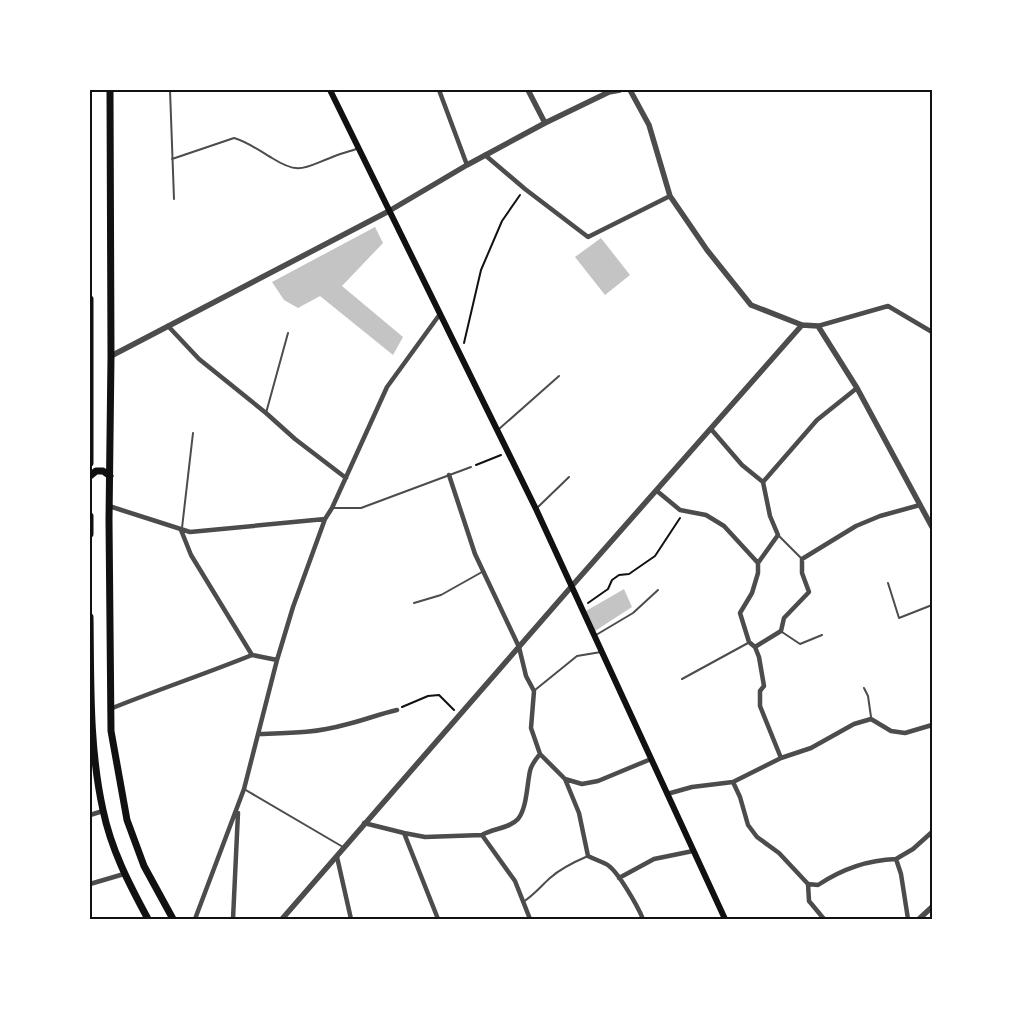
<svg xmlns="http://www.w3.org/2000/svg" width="1022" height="1009" viewBox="0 0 1022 1009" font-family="'DM Sans',sans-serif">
  <rect width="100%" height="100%" fill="#fff"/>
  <!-- building -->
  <path fill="#c4c4c4" d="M375 227 383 243 342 286 403 337 393 355 320 296 298 308 284 300 272 282Z
    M601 238 630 275 605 295 575 257Z
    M624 589 632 607 595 631 586 611Z"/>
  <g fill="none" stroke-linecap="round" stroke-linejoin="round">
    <!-- path -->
    <path stroke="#111" stroke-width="2" d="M464 343 481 270 502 221 520 195
      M476 465 501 455
      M588 603 608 589 612 580 619 575 629 574 655 556 680 518
      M402 707 428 696 439 695 454 710"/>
    <!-- service -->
    <path stroke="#4c4c4c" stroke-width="2" d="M170 90 174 199
      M172 159 234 138C248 142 260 151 272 158 299 175 304 168 330 158 339 154 348 152 356 149
      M266 413 288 333
      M499 429 559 376
      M538 507 569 477
      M333 508H361L471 467
      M182 528 193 433
      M778 535 801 558
      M888 583 899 618 932 605
      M414 603 441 595 482 572
      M782 632 800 644 822 635
      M596 635 633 613 658 590
      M682 679 748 643
      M864 688 868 696 871 717
      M535 690 577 656 601 652
      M244 789 343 847
      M523 902C534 895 541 886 550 878 561 868 574 862 588 856"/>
    <!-- minor -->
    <path stroke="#4c4c4c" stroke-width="4.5" d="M439 90 467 165
      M485 155 525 189 588 237 670 196
      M168 326 199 359 266 413 295 439 346 478
      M818 326 888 306 932 332
      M711 429 742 465 763 482
      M449 475 475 554 519 647 526 676 534 691 531 728 540 754 565 779 582 784 598 781 651 759
      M657 491 680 510 706 515 724 526 758 563
      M109 506 190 532 325 519
      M181 530 191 555 252 655 277 660
      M755 647 781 631 784 618 809 592 802 573V559L856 526 880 516 920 505
      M110 709C157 690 205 674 252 655
      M259 734C288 733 316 733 344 725 362 721 379 714 397 710
      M781 758 760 706V691L764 686 759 657 755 647 749 642 740 613 752 593 758 573V563L778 535 770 516 763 482 817 420 857 388
      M565 779 579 813 588 856C594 859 600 861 606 864 617 869 638 907 643 919
      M733 782 740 797 748 825 757 837 779 853 808 884 818 885C842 869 867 860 896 859
      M667 794 692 787 733 782 781 758 811 748 854 724 871 719 891 731 905 733 932 725
      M90 815 103 811
      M364 823 404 833 425 837 482 835C493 828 509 829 518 819 527 808 527 784 530 771 531 765 536 759 540 754
      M404 833 438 919
      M482 835 515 881 530 919
      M337 857 351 919
      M619 878 654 859 693 851
      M90 884 124 874
      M808 884 809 901 824 919
      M195 919 244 789 277 660 293 607 325 519 332 508 387 387 440 314
      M233 919 238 813
      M908 919 901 874 896 859 913 849 932 832"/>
    <!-- tertiary -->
    <path stroke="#4c4c4c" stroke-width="5.5" d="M528 90 545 123
      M630 90 649 125 670 196 707 250 751 305 802 325 818 326 857 388 932 527
      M111 356 389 211 467 165 545 123 609 92 620 90
      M282 919 571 587 802 325
      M919 919 932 907"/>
    <!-- secondary -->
    <path stroke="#111" stroke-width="6" d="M330 90 536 509 725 919"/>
    <!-- primary -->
    <path stroke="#111" stroke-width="7" d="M110 90 111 356 109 520 111 731 127 820 144 866 173 919
      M90 299V463
      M90 476 96 471H103L110 476
      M90 516V534
      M90 617C91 682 89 747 103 810 111 849 129 884 148 919"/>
  </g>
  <!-- border -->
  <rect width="1022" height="1009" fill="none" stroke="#ffffff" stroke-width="182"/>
  <rect x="91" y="91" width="840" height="827" fill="none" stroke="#111" stroke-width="2"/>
</svg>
